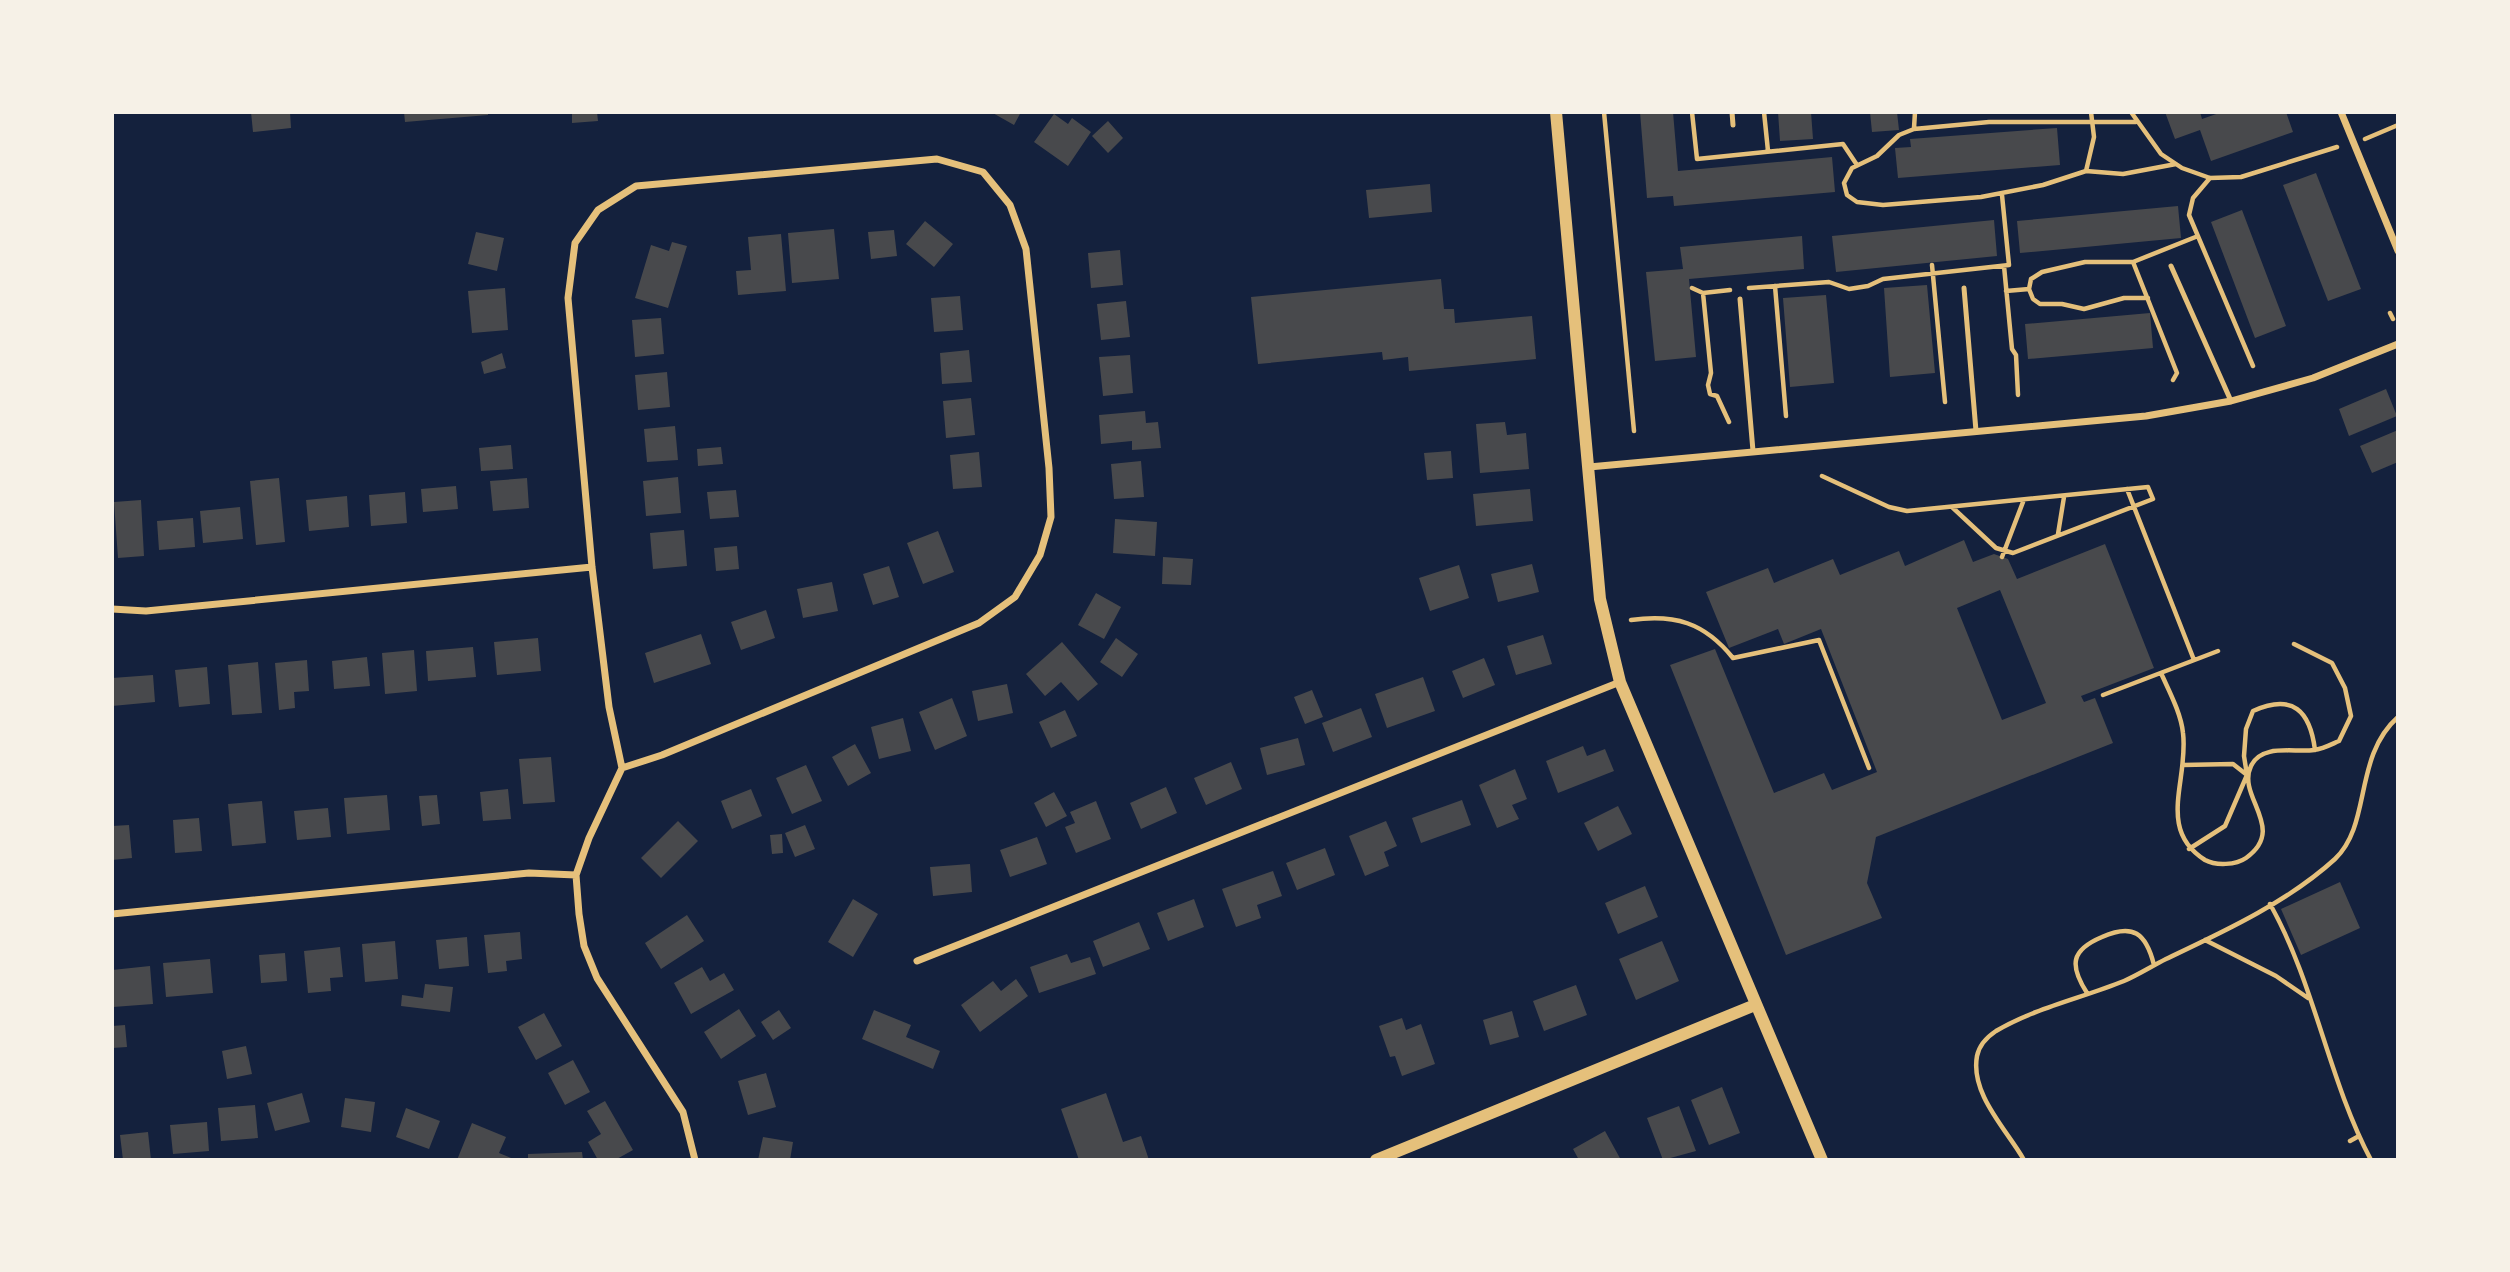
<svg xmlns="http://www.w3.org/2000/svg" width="2510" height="1272" viewBox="0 0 2510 1272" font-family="'Open Sans',sans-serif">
  <rect width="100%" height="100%" fill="#14213d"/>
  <!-- building -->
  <path fill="#48494c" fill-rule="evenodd" d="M251 112H290L291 128 253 132Z
    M404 112H488V115L405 122Z
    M572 112H597L598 121 572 123Z
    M991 112H1021L1014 125Z
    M1640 112H1673L1678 171 1832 157 1835 192 1674 206 1673 196 1647 198Z
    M1778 112H1811L1813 139 1780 141Z
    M1870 112H1897L1899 130 1872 132Z
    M2165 112H2200L2202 119 2222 112H2286L2293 132 2211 161 2200 130 2175 139Z
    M1054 114 1068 124 1072 118 1091 132 1068 166 1034 142Z
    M1108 121 1123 138 1108 153 1092 136Z
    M2057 128 2060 165 1898 178 1895 148 1911 147 1910 139Z
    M2316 173 2361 289 2328 301 2283 185Z
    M1430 184 1432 212 1369 218 1366 190Z
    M2178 206 2181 238 2020 253 2017 221Z
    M2242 210 2286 326 2255 338 2211 222Z
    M1994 220 1997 256 1836 272 1832 236Z
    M925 221 953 244 934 267 906 244Z
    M834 229 839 279 792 283 788 233Z
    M894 230 897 256 871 259 868 232Z
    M476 232 504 238 497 271 468 264Z
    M781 234 786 291 738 295 736 271 751 270 748 237Z
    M1802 236 1804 269 1689 279 1696 357 1655 361 1646 272 1683 269 1680 247Z
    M672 242 687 246 668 308 635 298 651 245 669 251Z
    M1120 250 1123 285 1091 288 1088 253Z
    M1441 279 1444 309H1454L1455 323 1532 316 1536 359 1409 371 1408 357 1383 360 1382 352 1258 364 1251 297Z
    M1927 285 1935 373 1890 377 1884 288Z
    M505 288 508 330 472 333 468 291Z
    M1826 295 1834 383 1790 387 1783 298Z
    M960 296 963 330 934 332 931 298Z
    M1126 301 1130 337 1101 340 1097 304Z
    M2150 313 2153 348 2028 359 2025 324Z
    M661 318 664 354 635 357 632 320Z
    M969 350 972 382 942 384 940 353Z
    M502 353 506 368 484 374 481 362Z
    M1130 355 1133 393 1103 396 1099 357Z
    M667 372 670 407 638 410 635 375Z
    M2386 389 2397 416 2349 436 2339 409Z
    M971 398 975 435 946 438 943 401Z
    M1145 411 1146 423 1158 422 1161 448 1132 450V441L1101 444 1099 415Z
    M1505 422 1507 435 1526 433 1529 469 1480 473 1476 424Z
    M675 426 678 460 647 462 644 429Z
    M2398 430V462L2372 473 2360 446Z
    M511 445 513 469 481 471 479 448Z
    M721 447 723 464 698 466 697 449Z
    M1451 451 1453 478 1427 480 1424 453Z
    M979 452 982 487 953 489 950 455Z
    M1141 461 1144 497 1114 499 1111 464Z
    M678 477 681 513 646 516 643 481Z
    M279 478 285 542 256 545 250 481Z
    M527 478 529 508 493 511 490 481Z
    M456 486 458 509 423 512 421 489Z
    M1530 489 1533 521 1476 526 1473 494Z
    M736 490 739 517 710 519 707 492Z
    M405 492 407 523 371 526 369 495Z
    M347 496 349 527 309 531 306 500Z
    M141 500 144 556 118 558 114 502Z
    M240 507 243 539 203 543 200 511Z
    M193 518 195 547 159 550 157 521Z
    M1115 519 1157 522 1155 556 1113 553Z
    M684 530 687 566 653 569 650 533Z
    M938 531 954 572 923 584 907 543Z
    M1964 540 1973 562 1994 554 2008 559 2017 579 2105 544 2154 668 2081 696 2084 702 2095 698 2113 743 1876 837 1867 883 1882 918 1786 955 1670 665 1715 649 1774 793 1824 773 1832 790 1877 772 1821 629 1784 644 1778 629 1729 648 1706 592 1768 568 1774 583 1833 559 1840 575 1899 551 1905 566ZM2000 590 2046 703 2002 720 1957 608Z
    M737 546 739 569 716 571 714 548Z
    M1163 557 1193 559 1191 585 1162 584Z
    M1532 564 1539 592 1498 602 1491 574Z
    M1459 565 1469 598 1430 611 1419 578Z
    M889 566 899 597 873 605 863 574Z
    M832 582 838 611 803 618 797 589Z
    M1096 593 1121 607 1104 639 1078 625Z
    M766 610 775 638 741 650 731 622Z
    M701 634 711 664 654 683 645 653Z
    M1543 635 1552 664 1516 675 1507 646Z
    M538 638 541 671 497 675 494 642Z
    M1116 638 1138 654 1122 677 1100 662Z
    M1062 642 1098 684 1078 701 1061 682 1045 696 1026 674Z
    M473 647 476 677 428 681 426 651Z
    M414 650 417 691 385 694 382 653Z
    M367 657 370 686 334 689 332 661Z
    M1484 658 1495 685 1463 698 1452 671Z
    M307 660 309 691 294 692 295 708 279 710 275 663Z
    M258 662 262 713 232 715 228 665Z
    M207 667 210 704 179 707 175 670Z
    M153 675 155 702 112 706V678Z
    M1423 677 1435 711 1387 728 1375 694Z
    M1007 684 1013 713 978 721 972 691Z
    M1312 690 1323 717 1305 724 1294 697Z
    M952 698 967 736 935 750 919 712Z
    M1361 708 1372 737 1333 752 1322 723Z
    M1065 710 1077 736 1051 748 1039 722Z
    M903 718 911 751 879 759 871 727Z
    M1298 738 1305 765 1267 775 1260 748Z
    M855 744 871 773 848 786 832 757Z
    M1583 746 1587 756 1605 749 1614 771 1558 793 1546 761Z
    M551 757 555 802 523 804 519 759Z
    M1231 762 1242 789 1206 805 1194 778Z
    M806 765 822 801 792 814 776 778Z
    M1515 769 1527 799 1512 805 1519 819 1497 828 1479 785Z
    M1166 787 1177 813 1141 829 1130 803Z
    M508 789 511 819 483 821 480 792Z
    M751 789 762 816 732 829 721 801Z
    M1054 792 1067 816 1046 827 1034 803Z
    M387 795 390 830 347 834 344 798Z
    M437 795 440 824 422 826 419 796Z
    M1462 800 1471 825 1421 843 1412 818Z
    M262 801 266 843 232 846 228 804Z
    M1096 801 1111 839 1076 853 1065 827 1075 823 1070 812Z
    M1618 806 1632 834 1598 851 1584 823Z
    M328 808 331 837 297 840 294 811Z
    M199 818 202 851 175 853 173 820Z
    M678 821 698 841 661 878 641 858Z
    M1386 821 1397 846 1384 852 1389 866 1365 876 1349 836Z
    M129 825 132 858 112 860V826Z
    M805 825 815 849 795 857 785 833Z
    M782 834 783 853 772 854 770 835Z
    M1037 837 1047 864 1010 877 1000 850Z
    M1325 848 1335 875 1297 890 1286 863Z
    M970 864 972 892 933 896 930 867Z
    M1273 871 1282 896 1257 905 1261 918 1236 927 1222 889Z
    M2340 882 2360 928 2301 955 2281 909Z
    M1645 886 1658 917 1618 934 1605 903Z
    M853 899 878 914 853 957 828 942Z
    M1194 899 1204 927 1168 941 1157 913Z
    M687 915 704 941 661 969 645 943Z
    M1139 922 1150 949 1103 967 1093 941Z
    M520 932 522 959 506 961 507 971 488 973 484 935Z
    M467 937 469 966 439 969 436 940Z
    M395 941 398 979 365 982 362 944Z
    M1662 941 1679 981 1636 1000 1619 959Z
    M340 947 343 977 330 978 331 991 308 993 304 951Z
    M285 953 287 981 261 983 259 955Z
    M1067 954 1071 963 1090 957 1096 974 1039 993 1030 967Z
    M210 959 213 993 166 997 163 963Z
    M150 966 153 1004 113 1007 112 970Z
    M702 967 710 981 724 973 734 990 691 1014 674 983Z
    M1016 979 1028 996 980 1032 961 1005 993 981 1001 991Z
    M425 984 453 987 450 1012 401 1006 402 995 423 998Z
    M1576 985 1587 1015 1544 1031 1533 1001Z
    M739 1009 756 1036 721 1059 704 1032Z
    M779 1010 791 1028 773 1040 761 1022Z
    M874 1010 911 1025 906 1037 940 1051 933 1069 862 1039Z
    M1512 1011 1519 1037 1490 1045 1483 1020Z
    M544 1013 562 1046 536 1060 518 1027Z
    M1402 1018 1406 1030 1421 1024 1435 1064 1402 1076 1395 1056 1390 1057 1379 1026Z
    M125 1025 127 1047 112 1048V1026Z
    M246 1046 252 1074 227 1079 222 1051Z
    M573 1060 590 1092 565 1105 548 1073Z
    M766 1073 776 1107 748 1115 738 1081Z
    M1722 1087 1740 1133 1709 1145 1691 1100Z
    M302 1093 310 1122 275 1131 267 1103Z
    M1106 1093 1123 1142 1141 1136 1149 1160H1079L1061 1109Z
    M345 1098 375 1102 371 1132 341 1127Z
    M605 1101 633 1150 615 1160H598L588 1142 601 1134 587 1111Z
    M255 1105 258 1138 221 1141 218 1108Z
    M1679 1106 1696 1151 1663 1160 1647 1118Z
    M406 1108 440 1121 429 1149 396 1137Z
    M207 1122 209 1151 173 1154 170 1125Z
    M472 1123 506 1137 499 1153 516 1160H457Z
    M1605 1131 1621 1160H1579L1573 1149Z
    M148 1132 151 1160H123L120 1135Z
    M763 1137 793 1142 790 1160H758Z
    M582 1152 583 1160H528V1154Z"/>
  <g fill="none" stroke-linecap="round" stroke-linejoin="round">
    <!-- path -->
    <path stroke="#e5c07b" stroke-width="4.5" d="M1604 112 1634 431
      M1692 112 1697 159 1843 144 1857 165
      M1764 112 1768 151
      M2131 112 2161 154 2182 168 2210 178 2241 177 2337 147
      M2136 122H1989L1914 129 1899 135 1877 156 1852 168 1844 183 1847 195 1857 202 1883 205 1981 197 2043 185 2086 171 2123 174 2176 164
      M1914 128 1915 112
      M2365 139 2398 125
      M2086 171 2094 137 2091 112
      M2210 178 2193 198 2189 215 2253 366
      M1932 265 1945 402
      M2004 266 2012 349 2016 355 2018 395
      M1775 286 1786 416
      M1692 288 1703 293 1730 290
      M1749 288 1829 282 1849 289 1868 286 1883 279 2009 265 2002 195
      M2029 289 2031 279 2042 272 2085 262H2133
      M2006 291 2029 289 2033 299 2040 304H2062L2084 309 2124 298H2148
      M1703 293 1711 373 1708 385 1710 394 1717 396 1729 422
      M2390 313 2393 319
      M2173 380 2177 373 2133 262 2198 236
      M1822 476 1889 507 1907 511 2148 487 2153 499 2013 553 1996 548 1952 507
      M2127 489 2194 660
      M2058 534 2064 497
      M2002 557 2023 502
      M1631 620C1674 614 1704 622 1733 658L1819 640 1869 768
      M2161 673C2169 691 2181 713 2183 733 2189 780 2156 829 2205 860 2216 866 2236 865 2246 858 2288 828 2236 797 2251 766 2262 743 2295 753 2314 750 2323 749 2332 744 2339 741L2351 716 2345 688 2332 663 2294 644
      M2103 695 2218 651
      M2183 765 2233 764 2247 775
      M2189 849 2225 826 2247 775 2244 756 2246 729 2253 711C2293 693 2310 711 2315 750
      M2270 904C2315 984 2328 1079 2371 1160
      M2205 940 2276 976 2308 998
      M2087 993C2069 965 2071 950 2102 937 2133 923 2146 933 2154 965
      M2350 1141 2359 1136
      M2024 1160C2007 1130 1970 1094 1977 1056 1979 1046 1987 1037 1996 1031 2035 1008 2082 998 2124 981 2138 975 2152 966 2166 959 2223 932 2288 902 2335 859 2372 824 2353 757 2398 717"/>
    <!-- service -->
    <path stroke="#e5c07b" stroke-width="5" d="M1732 112 1733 125
      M2171 266 2231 401
      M1964 288 1976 431
      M1740 299 1753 451"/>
    <!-- minor -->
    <path stroke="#e5c07b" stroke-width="7" d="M2341 112 2398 251
      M1589 467 2146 416 2231 401 2313 378 2398 344
      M112 609 146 611 592 567
      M622 768 662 755 979 623 1015 597 1040 555 1051 517 1049 468 1026 249 1010 205 983 172 937 159 636 186 598 210 575 243 568 298 592 567 609 707 622 768 589 838 576 875 579 914 584 946 597 978 683 1112 695 1160
      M112 914 529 873 576 875
      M917 961 1620 682"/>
    <!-- tertiary -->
    <path stroke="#e5c07b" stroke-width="12" d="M1556 112 1600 599 1620 682 1822 1160
      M1376 1160 1755 1005"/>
  </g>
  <!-- border -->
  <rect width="2510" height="1272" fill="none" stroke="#f6f1e7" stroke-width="228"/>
</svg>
